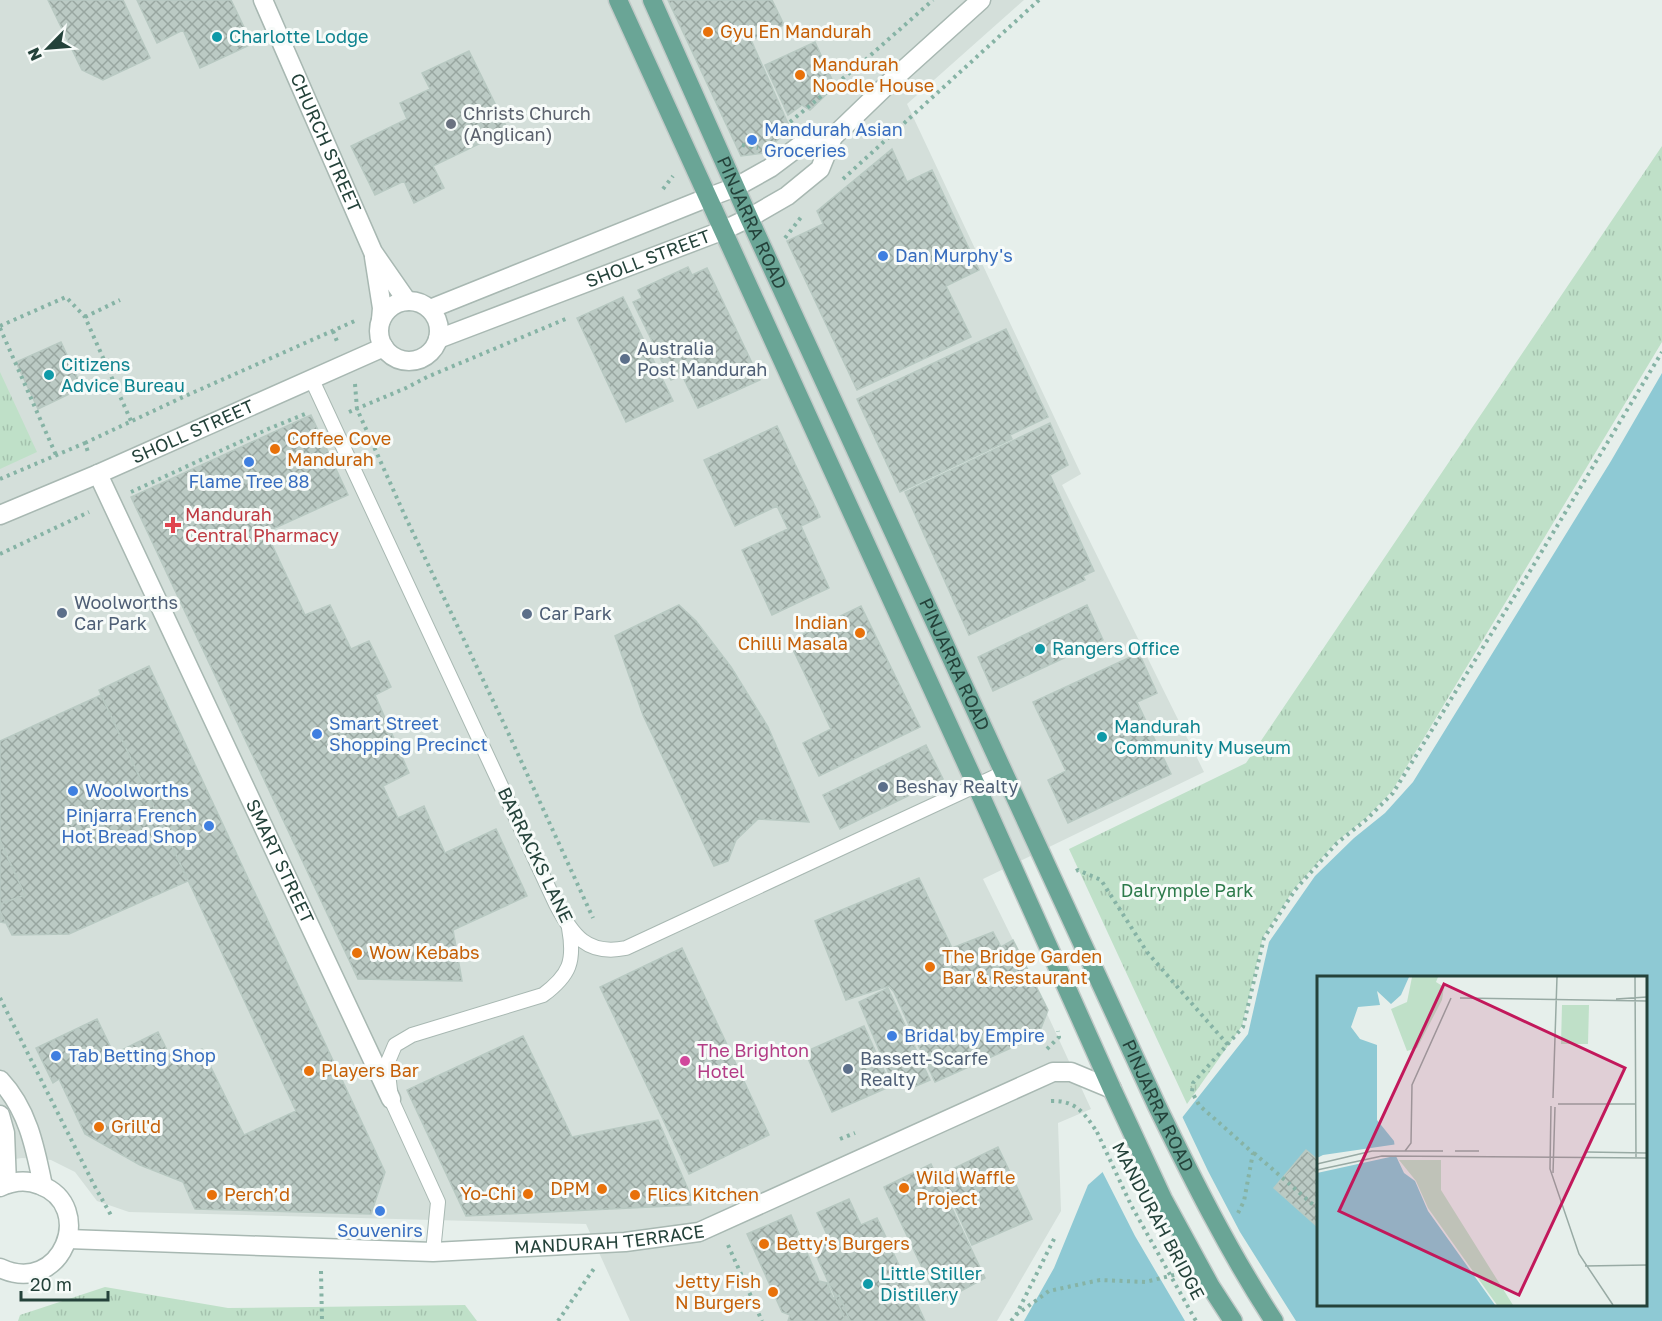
<svg xmlns="http://www.w3.org/2000/svg" width="1662" height="1321" viewBox="0 0 1662 1321" font-family="'Golos Text',sans-serif">
  <defs>
    <pattern id="park-tufts" width="24" height="20" patternUnits="userSpaceOnUse" patternTransform="scale(1.5)"><rect width="24" height="20" fill="#bfe0c8"/><path d="M3 7l-1-3M5 7V3M7 7l1-3M15 17l-1-3M17 17v-4M19 17l1-3" fill="none" stroke="#a4c1ad"/></pattern>
    <pattern id="building-cross-hatch" width="8" height="8" patternUnits="userSpaceOnUse" patternTransform="scale(1.5)"><rect width="8" height="8" fill="#bbcac4"/><path d="M0 0l8 8M0 8l8-8" fill="none" stroke="#98a6a0"/></pattern>
  </defs>
  <rect width="100%" height="100%" fill="#e6efeb"/>
  <!-- built -->
  <path fill="#d4dfda" d="M0 0H1024L907 104 1081 474 1062 485 1204 772 983 879 1013 940 1091 1109 1058 1123 1061 1211 997 1321H630L586 1224 129 1212 97 1201 75 1172 51 1160 22 1158 0 1161Z"/>
  <!-- park -->
  <path fill="url(#park-tufts)" d="M1662 146V342L1392 791 1366 818 1336 842 1294 889 1263 937 1242 1026 1187 1104 1069 849 1246 763Z
    M0 372 37 452 0 469Z
    M105 1287 228 1308 465 1305 477 1321H18L20 1315Z"/>
  <!-- water -->
  <path fill="#8ec9d4" fill-rule="evenodd" d="M1662 373V1321H1024L1054 1268 1088 1185 1106 1169 1170 1133 1248 1034 1269 942 1315 876 1354 838 1385 813 1413 782 1611 461ZM1318 978H1646V1304H1318Z"/>
  <!-- pier -->
  <path fill="#e6efeb" d="M1181 1114 1208 1171 1240 1232 1296 1321H1185L1135 1236 1101 1169 1119 1156 1168 1131Z"/>
  <!-- building -->
  <path fill="url(#building-cross-hatch)" stroke="#b8c9c2" stroke-width="1.5" d="M48 0H123L150 58 103 80 82 70Z
    M137 0H231L252 44 200 68 183 30 157 43Z
    M668 0H772L784 25 751 40 790 128 764 153 741 156Z
    M815 42 835 86 810 110 802 105 788 115 765 65Z
    M469 51 508 130 433 166 444 188 414 203 404 181 375 195 351 146 407 119 400 103 430 89 422 73Z
    M892 149 907 182 932 170 979 270 946 286 971 337 857 390 787 241 823 224 817 211Z
    M688 267 692 275 707 268 760 380 698 408 682 375 671 380 633 302 642 298 638 290Z
    M623 297 673 401 626 422 577 318Z
    M1006 329 1048 417 1010 435 1012 439 900 492 857 399Z
    M61 342 82 388 38 409 16 362Z
    M311 415 348 495 266 532 305 615 330 605 351 649 369 641 391 687 375 695 409 773 383 786 398 818 424 806 445 853 496 829 527 896 453 930 462 981 358 979 131 497Z
    M1050 423 1068 465 1050 475 1094 571 1083 576 1085 580 969 635 905 492Z
    M777 426 820 517 801 526 829 588 772 615 742 550 788 529 777 506 735 526 704 460Z
    M679 605 696 621 731 667 768 727 809 822 758 819 736 840 728 861 714 866 643 715 615 636Z
    M1087 605 1103 640 993 691 978 657Z
    M861 606 920 727 819 776 803 743 831 729 789 641Z
    M1139 653 1157 693 1137 702 1171 774 1068 823 1048 780 1066 771 1033 702Z
    M149 666 385 1172 371 1214 195 1209 183 1182 140 1165 85 1134 59 1079 53 1083 36 1048 97 1019 114 1054 158 1032 173 1062 202 1049 244 1135 296 1111 99 690Z
    M101 695 188 881 69 934 12 935 0 911V904L25 895 0 842V741Z
    M926 745 943 779 840 829 823 795Z
    M0 840 25 895 0 904Z
    M919 878 952 948 993 932 1001 947 1013 940 1048 1010 1038 1036 935 1082 894 992 889 986 846 1000 815 921Z
    M0 911 6 923 0 922Z
    M682 948 769 1135 689 1174 600 987Z
    M888 988 930 1080 909 1089 900 1071 890 1076 859 1002Z
    M864 1026 891 1086 832 1112 805 1052Z
    M523 1036 572 1137 658 1120 690 1194 691 1205 466 1216 407 1090Z
    M998 1147 1032 1219 972 1245 940 1175Z
    M1306 1150 1318 1160V1227L1274 1188Z
    M931 1164 985 1278 939 1303 884 1187Z
    M849 1199 861 1225 877 1218 925 1321H846L812 1246 829 1239 817 1213Z
    M791 1215 819 1281 827 1283 833 1298 839 1295 850 1321H788L790 1315 782 1312 747 1234Z"/>
  <g fill="none" stroke-linecap="round" stroke-linejoin="round">
    <!-- service casing -->
    <g stroke="#a8b8b2" stroke-width="16">
      <path id="service" d="M312 380 556 904C572 935 587 956 626 948L1003 773
        M433 1252 438 1202 391 1099 387 1064 395 1045 412 1035 543 995C570 975 575 961 569 928"/>
    </g>
    <!-- pedestrian casing -->
    <g stroke="#a8b8b2" stroke-width="21">
      <g id="pedestrian">
        <path id="s1" d="M98 474 391 1099"/>
      </g>
    </g>
    <!-- minor casing -->
    <g stroke="#a8b8b2" stroke-width="21">
      <g id="minor">
        <path id="s2" d="M263 0 373 252 407 301"/>
        <path d="M374 257 382 308 381 320"/>
        <circle cx="409" cy="331" r="30"/>
        <path d="M430 309 709 197"/>
        <path id="s3" d="M438 339 724 230"/>
        <path id="s4" d="M0 515 98 474 384 347"/>
        <path d="M0 1080C28 1110 35 1147 43 1186"/>
        <path d="M0 1115 5 1133 7 1184"/>
      </g>
    </g>
    <!-- tertiary casing -->
    <g stroke="#a8b8b2" stroke-width="21">
      <g id="tertiary">
        <path d="M709 197 736 187 770 168 802 144 833 137"/>
        <path d="M724 230 749 218 787 196 820 169 833 137 889 83 981 0"/>
        <path d="M0 1187C13 1181 26 1179 40 1185 97 1206 62 1297 0 1268"/>
        <path id="s5" d="M68 1239 433 1252 625 1242 699 1232 1053 1072H1071L1112 1089"/>
      </g>
    </g>
    <!-- primary casing -->
    <g stroke="#c2cac8" stroke-width="21">
      <g id="primary">
        <path d="M618 0 976 785 1112 1089 1163 1199 1211 1287 1233 1321"/>
        <path id="s6" d="M652 0 749 218 1157 1106C1193 1180 1229 1252 1274 1321"/>
      </g>
    </g>
    <!-- path -->
    <path stroke="#86b3a5" stroke-width="4" stroke-dasharray="3 4.5" stroke-linecap="butt" d="M790 122 864 61 933 0
      M742 145 758 148
      M843 179 1039 0
      M663 189 673 176
      M785 238 802 216
      M85 317 120 300
      M0 326 66 297 85 317 131 421
      M0 328 56 455
      M333 331 338 344
      M355 384 357 409 405 516 506 728 593 918
      M349 412 406 388 427 377 568 318
      M85 443 183 397 357 320
      M0 479 85 443 88 452
      M131 492 268 429 305 414
      M0 554 89 512
      M1076 871 1078 870 1101 880 1147 952 1228 1045
      M0 998 94 1185 112 1217
      M1047 1049 1059 1037 1058 1031
      M1051 1101C1076 1100 1085 1114 1097 1132
      M840 1139 855 1133
      M1254 1153 1318 1209
      M1238 1213 1244 1201 1253 1153 1199 1105 1192 1092 1193 1083 1243 1027 1264 938 1295 890 1337 843 1367 819 1393 793 1527 576 1662 352
      M728 1245 762 1321
      M321 1271 322 1321
      M1016 1315 1049 1291 1100 1280 1145 1282 1178 1274
      M558 1321 595 1267
      M1011 1321 1016 1315 1055 1237"/>
    <!-- service -->
    <use href="#service" stroke="#fff" stroke-width="14"/>
    <!-- pedestrian -->
    <use href="#pedestrian" stroke="#fff" stroke-width="18"/>
    <!-- minor -->
    <use href="#minor" stroke="#fff" stroke-width="18"/>
    <!-- tertiary -->
    <use href="#tertiary" stroke="#fff" stroke-width="18"/>
    <!-- primary -->
    <use href="#primary" stroke="#6aa596" stroke-width="18"/>
    <!-- path-bridge -->
    <path stroke="#86b3a5" stroke-width="4" stroke-dasharray="3 4.5" stroke-linecap="butt" d="M1097 1132 1131 1205 1196 1321"/>
  </g>
  <!-- markers -->
  <g fill="#e8710a" stroke="#f7fbf9" stroke-width="2">
    <circle cx="708" cy="32" r="6"/>
    <circle cx="800" cy="75" r="6"/>
    <circle cx="275" cy="449" r="6"/>
    <circle cx="860" cy="633" r="6"/>
    <circle cx="357" cy="953" r="6"/>
    <circle cx="930" cy="967" r="6"/>
    <circle cx="309" cy="1071" r="6"/>
    <circle cx="99" cy="1127" r="6"/>
    <circle cx="904" cy="1188" r="6"/>
    <circle cx="602" cy="1189" r="6"/>
    <circle cx="528" cy="1194" r="6"/>
    <circle cx="212" cy="1195" r="6"/>
    <circle cx="635" cy="1195" r="6"/>
    <circle cx="764" cy="1244" r="6"/>
    <circle cx="773" cy="1292" r="6"/>
  </g>
  <g fill="#0f9aa8" stroke="#f7fbf9" stroke-width="2">
    <circle cx="217" cy="37" r="6"/>
    <circle cx="49" cy="375" r="6"/>
    <circle cx="1040" cy="649" r="6"/>
    <circle cx="1102" cy="737" r="6"/>
    <circle cx="868" cy="1284" r="6"/>
  </g>
  <circle fill="#6b7280" stroke="#f7fbf9" stroke-width="2" cx="451" cy="124" r="6"/>
  <g fill="#3f7fe0" stroke="#f7fbf9" stroke-width="2">
    <circle cx="752" cy="140" r="6"/>
    <circle cx="883" cy="256" r="6"/>
    <circle cx="249" cy="462" r="6"/>
    <circle cx="317" cy="734" r="6"/>
    <circle cx="73" cy="791" r="6"/>
    <circle cx="209" cy="826" r="6"/>
    <circle cx="892" cy="1036" r="6"/>
    <circle cx="56" cy="1056" r="6"/>
    <circle cx="380" cy="1211" r="6"/>
  </g>
  <g fill="#5c6f8a" stroke="#f7fbf9" stroke-width="2">
    <circle cx="625" cy="359" r="6"/>
    <circle cx="62" cy="613" r="6"/>
    <circle cx="527" cy="614" r="6"/>
    <circle cx="883" cy="787" r="6"/>
    <circle cx="848" cy="1069" r="6"/>
  </g>
  <path fill="#e0444e" stroke="#f7fbf9" stroke-width="2" d="M170 516h6v6h6v6h-6v6h-6v-6h-6v-6h6z"/>
  <circle fill="#d1479c" stroke="#f7fbf9" stroke-width="2" cx="685" cy="1061" r="6"/>
  <g text-anchor="middle" stroke-width="6" stroke-linejoin="round" paint-order="stroke">
    <!-- food labels -->
    <g font-size="18" fill="#c56008" stroke="#f7fbf9" text-anchor="start">
      <text x="720" y="38">Gyu En Mandurah</text>
      <text x="812" y="71">Mandurah<tspan x="812" dy="21">Noodle House</tspan></text>
      <text x="287" y="445">Coffee Cove<tspan x="287" dy="21">Mandurah</tspan></text>
      <text x="848" y="629" text-anchor="end">Indian<tspan x="848" dy="21">Chilli Masala</tspan></text>
      <text x="369" y="959">Wow Kebabs</text>
      <text x="942" y="963">The Bridge Garden<tspan x="942" dy="21">Bar &amp; Restaurant</tspan></text>
      <text x="321" y="1077">Players Bar</text>
      <text x="111" y="1133">Grill'd</text>
      <text x="916" y="1184">Wild Waffle<tspan x="916" dy="21">Project</tspan></text>
      <text x="590" y="1195" text-anchor="end">DPM</text>
      <text x="516" y="1200" text-anchor="end">Yo-Chi</text>
      <text x="224" y="1201">Perch’d</text>
      <text x="647" y="1201">Flics Kitchen</text>
      <text x="776" y="1250">Betty's Burgers</text>
      <text x="761" y="1288" text-anchor="end">Jetty Fish<tspan x="761" dy="21">N Burgers</tspan></text>
    </g>
    <!-- culture labels -->
    <g font-size="18" fill="#0d838f" stroke="#f7fbf9" text-anchor="start">
      <text x="229" y="43">Charlotte Lodge</text>
      <text x="61" y="371">Citizens<tspan x="61" dy="21">Advice Bureau</tspan></text>
      <text x="1052" y="655">Rangers Office</text>
      <text x="1114" y="733">Mandurah<tspan x="1114" dy="21">Community Museum</tspan></text>
      <text x="880" y="1280">Little Stiller<tspan x="880" dy="21">Distillery</tspan></text>
    </g>
    <!-- worship labels -->
    <g font-size="18" fill="#5b616d" stroke="#f7fbf9" text-anchor="start">
      <text x="463" y="120">Christs Church<tspan x="463" dy="21">(Anglican)</tspan></text>
    </g>
    <!-- shop labels -->
    <g font-size="18" fill="#366cbe" stroke="#f7fbf9" text-anchor="start">
      <text x="764" y="136">Mandurah Asian<tspan x="764" dy="21">Groceries</tspan></text>
      <text x="895" y="262">Dan Murphy's</text>
      <text x="249" y="488" text-anchor="middle">Flame Tree 88</text>
      <text x="329" y="730">Smart Street<tspan x="329" dy="21">Shopping Precinct</tspan></text>
      <text x="85" y="797">Woolworths</text>
      <text x="197" y="822" text-anchor="end">Pinjarra French<tspan x="197" dy="21">Hot Bread Shop</tspan></text>
      <text x="904" y="1042">Bridal by Empire</text>
      <text x="68" y="1062">Tab Betting Shop</text>
      <text x="380" y="1237" text-anchor="middle">Souvenirs</text>
    </g>
    <!-- street labels -->
    <g font-size="18" fill="#24423a" stroke="#f7fbf9">
      <text dy="6" stroke="none"><textPath href="#s2" startOffset="156">CHURCH STREET</textPath></text>
      <text dy="6" stroke="none"><textPath href="#s6" startOffset="244">PINJARRA ROAD</textPath></text>
      <text dy="6" stroke="none"><textPath href="#s3" startOffset="225">SHOLL STREET</textPath></text>
      <text dy="6" stroke="none"><textPath href="#s4" startOffset="210">SHOLL STREET</textPath></text>
      <text dy="6" stroke="none"><textPath href="#s6" startOffset="730">PINJARRA ROAD</textPath></text>
      <text transform="translate(535 855) rotate(64)" y="6">BARRACKS LANE</text>
      <text dy="6" stroke="none"><textPath href="#s1" startOffset="428">SMART STREET</textPath></text>
      <text dy="6" stroke="none"><textPath href="#s6" startOffset="1216">PINJARRA ROAD</textPath></text>
      <text transform="translate(1158 1221) rotate(62)" y="6">MANDURAH BRIDGE</text>
      <text dy="6" stroke="none"><textPath href="#s5" startOffset="542">MANDURAH TERRACE</textPath></text>
    </g>
    <!-- service labels -->
    <g font-size="18" fill="#4e5e75" stroke="#f7fbf9" text-anchor="start">
      <text x="637" y="355">Australia<tspan x="637" dy="21">Post Mandurah</tspan></text>
      <text x="74" y="609">Woolworths<tspan x="74" dy="21">Car Park</tspan></text>
      <text x="539" y="620">Car Park</text>
      <text x="895" y="793">Beshay Realty</text>
      <text x="860" y="1065">Bassett-Scarfe<tspan x="860" dy="21">Realty</tspan></text>
    </g>
    <!-- health labels -->
    <g font-size="18" fill="#be3a42" stroke="#f7fbf9" text-anchor="start">
      <text x="185" y="521">Mandurah<tspan x="185" dy="21">Central Pharmacy</tspan></text>
    </g>
    <!-- park labels -->
    <g font-size="18" fill="#2d7a4b" stroke="#f7fbf9">
      <text x="1187" y="897">Dalrymple Park</text>
    </g>
    <!-- hotel labels -->
    <g font-size="18" fill="#b23c85" stroke="#f7fbf9" text-anchor="start">
      <text x="697" y="1057">The Brighton<tspan x="697" dy="21">Hotel</tspan></text>
    </g>
  </g>
  <!-- overview -->
  <g transform="translate(1317 976)">
    <rect width="330" height="330" fill="#e6efeb"/>
    <path d="M95 1H121L119 6 127 11 125 24 100 72 90 75 74 33 90 26ZM245 29H272L271 68H244ZM82 184H124V214L196 329H180L111 232 99 205Z" fill="#bfe0c8"/>
    <path d="M0 1H92L84 19 74 28 60 15 63 29 41 31 34 51 43 63 60 69V144L77 165 79 180 87 197 98 205 111 235 178 329H0Z" fill="#8ec9d4"/>
    <path d="M81 168 82 179 0 197V182L6 179Z" fill="#e6efeb"/>
    <path fill="none" stroke="#98aaa4" stroke-width="1.5" d="M318 1 319 181M143 22 330 25M299 23 330 21M236 122 240 1M241 128H319M234 130 233 193 262 278 296 329M88 175 94 167 95 109 134 22M138 175H162M270 176 330 177M0 188 55 175H126M0 194 65 180 330 182M236 197 238 131M268 290 330 289"/>
    <path fill="#c2185b" fill-opacity="0.15" stroke="#c2185b" stroke-width="3" d="M127 8 308 92 202 319 22 235Z"/>
    <rect width="330" height="330" fill="none" stroke="#24423a" stroke-width="3"/>
  </g>
  <!-- north arrow -->
  <g transform="translate(48 48) rotate(245)" stroke="#f7fbf9" stroke-width="4.5" paint-order="stroke">
  <path d="M0-4.5L10 22L0 15L-10 22Z" fill="#24423a"/>
  <text y="-9" font-size="16" font-weight="bold" text-anchor="middle" fill="#24423a">N</text>
  </g>
  <!-- scale -->
  <path d="M21 1291v9h87v-9" fill="none" stroke="#24423a" stroke-width="3"/>
  <text x="30" y="1291" font-size="18" fill="#24423a" stroke="#f7fbf9" stroke-width="4.5" paint-order="stroke">20 m</text>
</svg>
